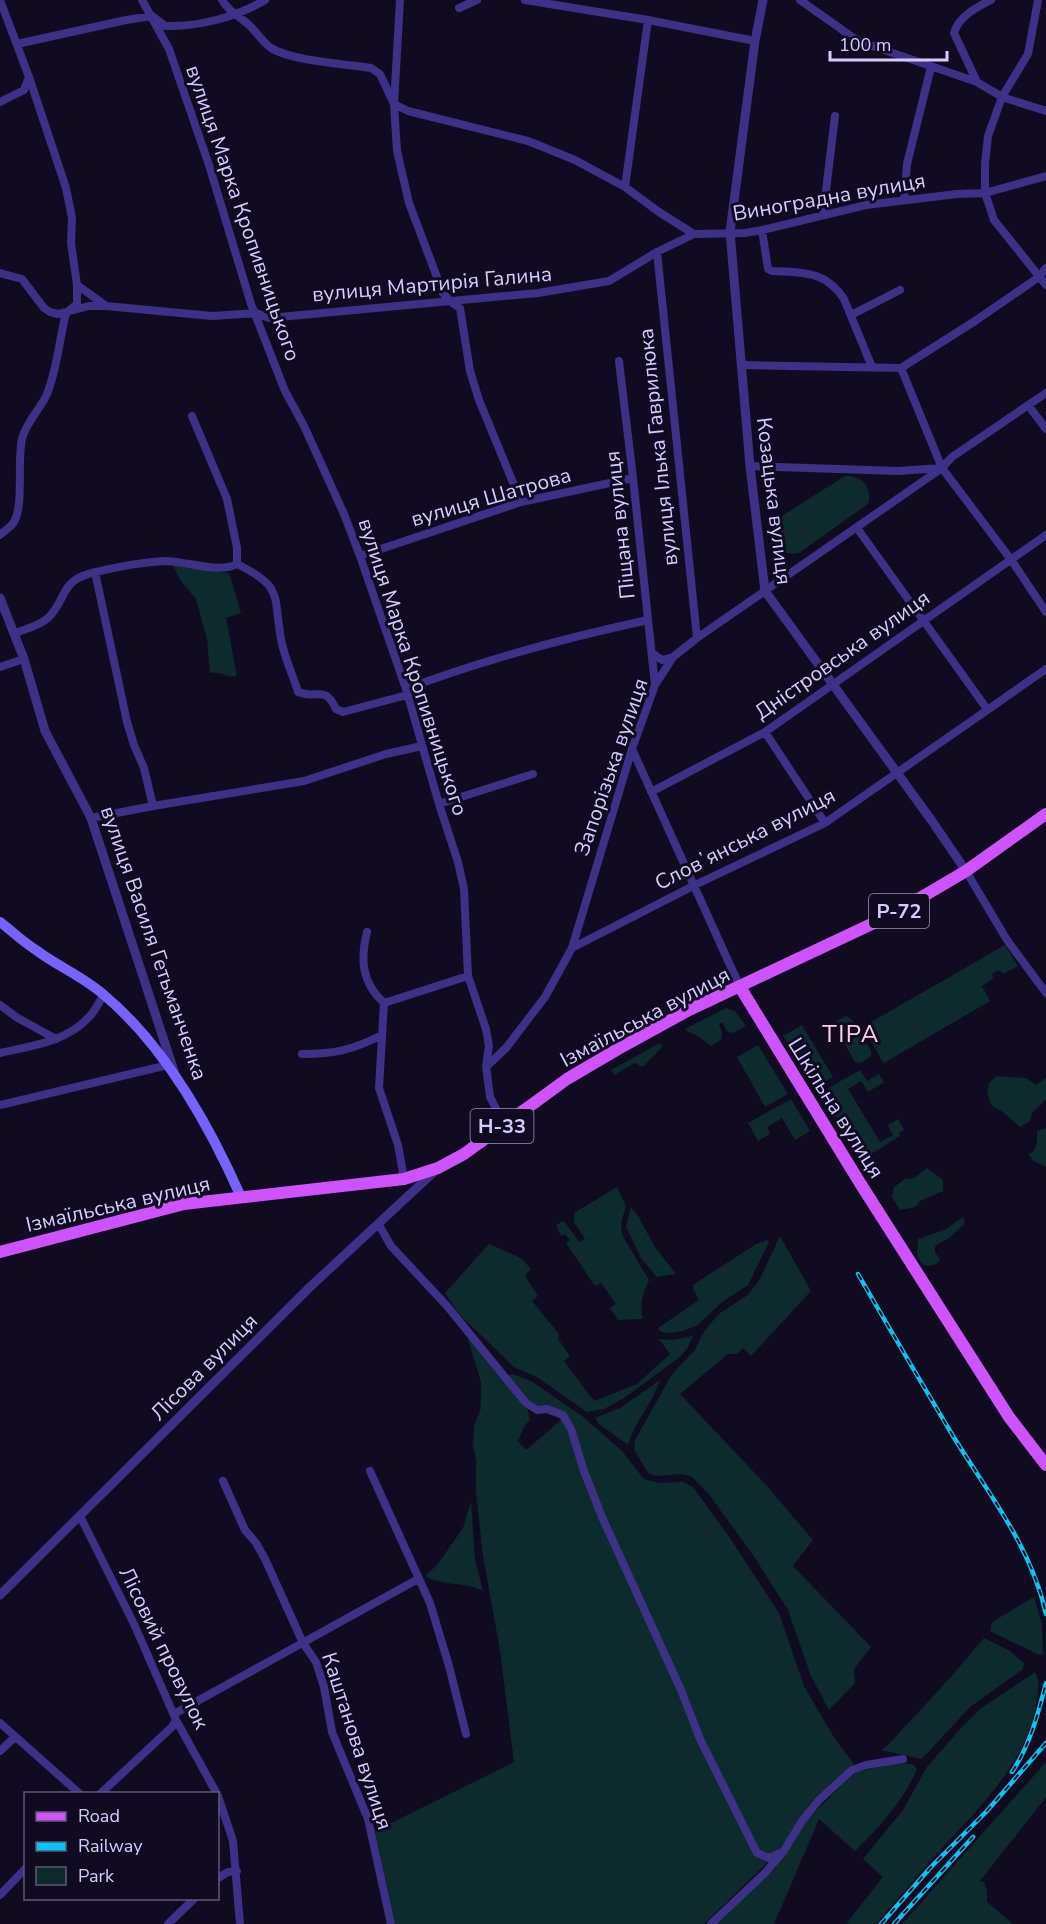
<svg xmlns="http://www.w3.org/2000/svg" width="1046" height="1924" viewBox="0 0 1046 1924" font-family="'Nunito Sans',sans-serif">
  <rect width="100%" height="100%" fill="#110b22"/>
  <!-- green -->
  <path fill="#0d2a2c" d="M845 476C862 475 873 488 868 504L799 553C777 558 763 537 777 519Z
    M172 564 229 573 241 613 226 618 237 676C225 678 222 671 210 673L207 639 196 599 181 581Z
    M1005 945 1018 966 1003 974 999 970 992 974 994 978 982 986 990 1001 884 1063 882 1061 864 1028 866 1025Z
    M726 1008 735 1011 746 1026 733 1033 727 1031 722 1022 719 1024 722 1033 721 1040 711 1046 696 1035 686 1031 685 1029Z
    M847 1016 853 1021 871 1051V1056L861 1063 855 1062 834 1025 836 1021Z
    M802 1025 833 1077 816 1087 783 1036Z
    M660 1043 662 1047 643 1067 635 1063 614 1075 611 1070Z
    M758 1045 788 1094 765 1107 737 1057Z
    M860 1070 867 1081 879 1074 884 1082 868 1092 861 1081 848 1089 880 1142 893 1135 888 1125 898 1119 904 1130 899 1133 900 1136 863 1159 821 1092Z
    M997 1076 1026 1078 1036 1085 1046 1078V1099L1032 1113 1030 1121 1020 1127 1003 1112 992 1106 987 1093 989 1083Z
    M791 1099 810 1131 795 1140 782 1118 767 1127 770 1134 758 1141 748 1123Z
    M1046 1128V1167L1034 1161 1028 1154 1034 1151 1037 1143V1131Z
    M927 1168 943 1180V1191L920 1201 915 1207 900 1210 892 1197 894 1187 905 1179 914 1178Z
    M617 1187 626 1206 621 1223 622 1235 649 1280C643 1295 639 1303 643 1319L618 1320 610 1308 616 1304 601 1283 595 1286 566 1243 570 1240 565 1234 561 1236 556 1225 563 1221 567 1225 579 1242 585 1239 574 1222V1213Z
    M631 1207 638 1216 655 1247 676 1274 657 1277 641 1258 626 1227Z
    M964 1217V1224L949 1238 935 1246V1252L940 1259 938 1263 930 1266 922 1264 917 1256 918 1239 946 1229 960 1219Z
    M780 1236 811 1291 751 1356 743 1348 737 1354H728L680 1394 767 1486 813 1540 793 1566 871 1647 854 1669 855 1683 829 1710 811 1676 788 1610 753 1555 708 1493 691 1476 681 1474 657 1476 648 1473 634 1450 635 1440 672 1374 695 1350 702 1335 710 1324 720 1313 748 1295 760 1279Z
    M767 1240 769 1242 748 1285 722 1302 698 1325 683 1331 670 1333 661 1332 658 1328 699 1300 693 1289V1285L756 1244Z
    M489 1244 521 1258 531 1269 525 1276 538 1296 532 1301 559 1334 558 1339 570 1356 564 1361 594 1401 637 1384 670 1354 659 1339 673 1340 693 1336 688 1347 680 1357 624 1398 604 1409 587 1412 537 1377 514 1367 459 1314 445 1293Z
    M467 1336 527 1407 530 1420 525 1425 518 1441 526 1450 560 1421 559 1417 528 1401 507 1375 513 1374 531 1381 582 1416 621 1450 644 1479 660 1483 683 1482 693 1487 730 1538 779 1613 804 1686 835 1739 854 1764 815 1798 799 1819 783 1845 767 1863 704 1924H395L375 1831 514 1762 500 1650 483 1556 476 1492V1461L473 1445 474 1426 480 1411 481 1397V1382Z
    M660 1380C653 1403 634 1422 628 1445L599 1424 595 1418 620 1408Z
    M471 1501 475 1560 483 1591C465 1581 444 1587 425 1576L437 1565 463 1528Z
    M1034 1597 1042 1624 1043 1654 1039 1655 990 1631 992 1622Z
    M984 1638 1010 1651 1024 1663 1023 1669 970 1707 922 1759 881 1750 888 1745 949 1679Z
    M1035 1672C1041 1683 1038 1691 1036 1703 1027 1765 973 1814 933 1858 914 1880 895 1902 876 1924H846L883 1877 863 1859 903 1810 927 1767 961 1728 980 1709Z
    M1046 1762V1797L980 1881 984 1882 987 1890V1902L1013 1924H902Z
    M899 1763 913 1764 917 1769C904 1800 879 1828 855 1851L819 1819 774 1924H717L774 1869 804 1823 846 1781 857 1772Z"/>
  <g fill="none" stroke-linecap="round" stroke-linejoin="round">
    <!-- minor -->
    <path stroke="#3c3186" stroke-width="8" d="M142 0 169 49 209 165 251 304 285 391 304 426 344 514 360 556 406 689 439 804 458 862 464 889 468 976 486 1029 489 1046 486 1066 490 1097 504 1124
      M222 0C229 12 239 16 249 25 257 32 262 42 271 48 292 61 345 64 371 68L380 74 394 104 408 111 528 141 575 160 625 187 659 212 694 234 745 233 762 230 866 205 957 194 985 193 1046 176
      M400 0 394 104 397 151 409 203 443 293 451 302 460 308 470 371 479 400 521 502
      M525 0 648 20 755 41
      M800 0 858 41 977 82 1002 97 1046 111
      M1038 0 1028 54 1002 97 988 136 985 164V193L994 220 1046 285
      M459 8 477 0
      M17 44 126 20 152 16 165 26C199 27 236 17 265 0
      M977 82 954 33C958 17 977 7 991 0
      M0 102 24 90 29 77
      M625 187 648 20
      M904 200 907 164 931 67
      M823 215 835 116
      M762 230 768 269 772 271C802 272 826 271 844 299L872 367
      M657 252 697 638
      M0 273 22 279 44 308 50 312 58 314 89 306H106L212 316 256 313 269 318 538 293 609 281 657 252 694 234
      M77 285 105 305
      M851 315 900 290
      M619 361 633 478 655 685
      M741 365 901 368 975 321 1039 277 1046 268
      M901 368 942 468 1012 561 1046 612
      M1028 405 1046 429
      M192 416 227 499 237 548V564C284 587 273 595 281 639 284 657 293 675 298 692 318 700 324 684 336 709L343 712 407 695
      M750 466 899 471 940 468
      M857 528 987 709
      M0 535C4 531 11 527 14 522 24 505 17 460 22 439 26 422 40 410 47 394 57 369 59 343 65 317L67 312 77 304V285L71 243 72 218 66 188 29 77 0 0
      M360 556 521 502 633 478
      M95 572 127 722 134 745 144 768 153 806
      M15 633C26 629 39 626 48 618 68 599 58 580 96 572 117 567 143 562 165 561 187 561 218 574 237 564
      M652 653 662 660 673 657
      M0 667 24 659
      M406 689C485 659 565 638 648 620
      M765 732 825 823
      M632 749 740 987
      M651 792 765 732 1046 535
      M439 804 533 774
      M91 818 153 806 304 781 386 754 422 746
      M966 871 1007 940 1046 993
      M367 932C360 960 362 983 384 1003
      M572 948 695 885 825 823 1046 669
      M0 1005 16 1017 56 1039
      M0 1053C30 1046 66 1042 88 1018 95 1012 99 1002 104 994
      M302 1054C335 1054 352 1050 382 1035
      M487 1066 506 1048 545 997 572 948 632 749 655 685 673 657 697 638 942 468 952 457 1046 393
      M0 1105 168 1065
      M404 1179 398 1145 379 1088 384 1003 468 976
      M379 1225 391 1246 447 1306 526 1403 537 1410 547 1409 563 1415 571 1429 584 1471 602 1517 681 1690 700 1739 757 1853 769 1858 783 1852
      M370 1471 430 1603 449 1666 466 1734
      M223 1481 245 1530 256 1543 265 1559 303 1643 316 1662 324 1687 332 1732 368 1819 391 1924
      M80 1516 134 1624 176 1720 217 1794
      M174 1714 418 1579
      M0 1723 80 1794
      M0 1751 15 1737
      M100 1794 172 1727 176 1720
      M218 1796 233 1841 240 1924
      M218 1878 228 1872 237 1871
      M0 1895 26 1868
      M168 1924 195 1898
      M711 1924 765 1873 783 1852 802 1821 819 1800 852 1770 866 1765 903 1759"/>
    <!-- tertiary -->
    <path stroke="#3c3186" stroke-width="9" d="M763 0 755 41 730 232 750 466 765 591 932 821 966 871
      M0 598 24 659 45 731 91 818 174 1071
      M0 1595 310 1287 436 1170"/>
    <!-- secondary -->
    <path stroke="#7562ff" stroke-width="10" d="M0 922C12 931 23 942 36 950 57 966 84 977 104 995 164 1045 210 1127 241 1197"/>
    <!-- primary -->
    <path stroke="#cf52ff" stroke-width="12" d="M740 987 860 1183 1009 1417 1046 1465
      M0 1252 184 1204 404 1179 438 1168 464 1154 567 1079 618 1049 689 1010 893 914 966 871 1046 814"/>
    <!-- rail casing -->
    <g stroke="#00c7f6" stroke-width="4.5">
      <path id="rail" d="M858 1274C889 1328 921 1382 953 1436 988 1493 1031 1546 1046 1614
        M1012 1772C1030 1745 1038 1714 1046 1683
        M881 1924 931 1867 986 1812 1046 1743
        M894 1924 973 1837"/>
    </g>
    <!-- rail -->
    <use href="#rail" stroke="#110b22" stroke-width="2" stroke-dasharray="7" stroke-linecap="butt"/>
  </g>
  <g text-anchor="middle" stroke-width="6" stroke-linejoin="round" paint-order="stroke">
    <!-- shield labels -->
    <g fill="#110b22" stroke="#9b91bd" stroke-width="1.5">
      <rect x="869" y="894" width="60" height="34" rx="4.5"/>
      <rect x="470.5" y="1109" width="63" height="34" rx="4.5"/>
    </g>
    <g font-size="20" font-weight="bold" fill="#d6cbff">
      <text x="899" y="918">Р-72</text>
      <text x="502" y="1133">Н-33</text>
    </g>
    <!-- street labels -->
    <g font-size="21" fill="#d6cbff" stroke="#110b22">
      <text transform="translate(829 197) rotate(-10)" y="7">Виноградна вулиця</text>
      <text transform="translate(243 213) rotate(71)" y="7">вулиця Марка Кропивницького</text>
      <text transform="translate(432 284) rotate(-5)" y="7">вулиця Мартирія Галина</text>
      <text transform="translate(658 447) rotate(-96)" y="7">вулиця Ілька Гаврилюка</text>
      <text transform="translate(491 497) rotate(-16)" y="7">вулиця Шатрова</text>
      <text transform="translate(774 501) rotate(83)" y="7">Козацька вулиця</text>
      <text transform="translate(620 525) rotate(-96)" y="7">Піщана вулиця</text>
      <text transform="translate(842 655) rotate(-35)" y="7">Дністровська вулиця</text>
      <text transform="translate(413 667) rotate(72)" y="7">вулиця Марка Кропивницького</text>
      <text transform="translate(611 767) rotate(-71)" y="7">Запорізька вулиця</text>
      <text transform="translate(745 839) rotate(-27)" y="7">Словʼянська вулиця</text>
      <text transform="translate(154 943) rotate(71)" y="7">вулиця Василя Гетьманченка</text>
      <text transform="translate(645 1017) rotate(-28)" y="7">Ізмаїльська вулиця</text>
      <text transform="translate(836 1108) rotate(58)" y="7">Шкільна вулиця</text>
      <text transform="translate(118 1204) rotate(-13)" y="7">Ізмаїльська вулиця</text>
      <text transform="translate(204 1367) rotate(-45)" y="7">Лісова вулиця</text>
      <text transform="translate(164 1648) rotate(64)" y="7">Лісовий провулок</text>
      <text transform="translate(357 1741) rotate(72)" y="7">Каштанова вулиця</text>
    </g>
    <!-- quarter labels -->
    <g font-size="24" letter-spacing="1.5" fill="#ffcde8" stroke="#110b22">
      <text x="851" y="1042">ТІРА</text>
    </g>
  </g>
  <!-- legend -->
  <rect x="24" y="1792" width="195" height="108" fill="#110b22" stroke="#60587a" stroke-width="1.5"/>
  <rect x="36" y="1812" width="30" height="9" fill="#cf52ff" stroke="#60587a" stroke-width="1.5"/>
  <text x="78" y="1822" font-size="18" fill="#d6cbff">Road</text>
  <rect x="36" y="1842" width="30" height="9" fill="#00c7f6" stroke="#60587a" stroke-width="1.5"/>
  <text x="78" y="1852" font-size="18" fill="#d6cbff">Railway</text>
  <rect x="36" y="1867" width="30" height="18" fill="#0d2a2c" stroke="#60587a" stroke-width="1.5"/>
  <text x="78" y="1882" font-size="18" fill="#d6cbff">Park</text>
  <!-- scale -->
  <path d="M830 51v9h117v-9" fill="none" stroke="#d6cbff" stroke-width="3"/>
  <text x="839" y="51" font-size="18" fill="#d6cbff" stroke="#110b22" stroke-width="4.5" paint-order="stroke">100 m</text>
</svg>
